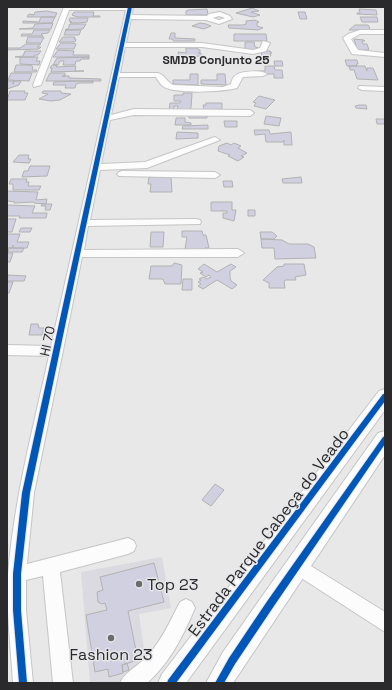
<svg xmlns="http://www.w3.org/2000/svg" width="392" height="690" viewBox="0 0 392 690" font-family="'Space Grotesk',sans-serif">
  <rect width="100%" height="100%" fill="#e8e8e9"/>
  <!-- built -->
  <path fill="#dbdae0" d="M162 557 171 608 139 614 148 677 120 683H90L81 572Z"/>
  <!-- building -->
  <path fill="#d1d0e0" stroke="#b2b2b2" d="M252 8 259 11 251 12 260 15 253 17 236 13Z
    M207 9 208 15H186V11L188 10Z
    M359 9 376 10 377 15 357 14V13H360Z
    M47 11 57 13 55 17H27L29 14 34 15 35 12Z
    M74 12H94L93 16H100V17H77L72 15Z
    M298 12H305L307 19H300Z
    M41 17H55L52 23H23V21L39 22Z
    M360 17H377L378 22H362Z
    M70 18H88L87 22 79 23H70L72 22 69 21Z
    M255 20 259 22 257 23V26L263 28 258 30 229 28 228 25H243L246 24V21Z
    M53 23 51 29H19L33 28 35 24Z
    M200 23 206 24 211 26 204 29 192 26Z
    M71 24H86L83 29 65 30 69 28V25Z
    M355 25H368L370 28H369L370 30H349Z
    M34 30H50L48 33 41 34 43 36H21L22 34H32Z
    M66 30H81L79 35H64Z
    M171 33H175V38L195 39V41H173V39H169Z
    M234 34H266L267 41H234Z
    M28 37H44L41 43H26Z
    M63 37H75L74 39H76L75 42H59Z
    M354 39 364 40 365 41H362L363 44H367L369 50H355L351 45H356Z
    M245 42H254L255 47 259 48 260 50 245 49Z
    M61 43H71L76 44 74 49H56Z
    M26 44H41L37 47H41L39 49 7 50 8 48H20Z
    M186 48H196L200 50V53H198H201V56L189 57 191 56H179L178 52 186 53Z
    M58 50 74 51 73 55H89V57H53Z
    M25 51H41L38 55H35L34 57H15L23 56Z
    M261 51H270L272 53H270L271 56H262Z
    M20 57H38L36 61H40L39 65 20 64Z
    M89 57V59H81L80 61H76L75 65H63L64 61H60L58 65H53L57 58Z
    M345 60H357L358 64H356L357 66H347Z
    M274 61H282L283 66H275Z
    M16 65H30L33 67 32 70H37L36 72H14Z
    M52 65H57L56 67 76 66 75 71H84L51 72 52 68H50Z
    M265 66H274L275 70H282L283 78H274V74H259V71H265Z
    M349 66H365L367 71V68H373L378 80 357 79 354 70H350Z
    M11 73H32L29 81 8 80Z
    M50 73H65V76H62H69V78L101 79V81H46Z
    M190 74H198V85L173 84V80H190Z
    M217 74H225L226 85 201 84V80H217Z
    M7 81H14L13 84 14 81H21L19 85 7 89Z
    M72 81H93V83H80L76 84 75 88H65L66 85H53L54 82Z
    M10 91H25L24 93H28L25 100H7Z
    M43 91H61V93L71 94 60 100 51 101 39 99 48 94 42 93Z
    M183 93H192L191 108 189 110H177L178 106H174V110H169L170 103H180L181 101H174V95H183Z
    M259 96 275 100 266 109 254 106 256 103 253 102Z
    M206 103H222V109L204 110 203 105H206Z
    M359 105H366L367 109 356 108 355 106Z
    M189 115H207V118H189Z
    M266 116 281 118 279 126 264 124Z
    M176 118H185V122L191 123V125H175Z
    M376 119H385V124H377Z
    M224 121H237V127H225Z
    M208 125V129H182L183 126Z
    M254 130H269L270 134 291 132 292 145H284V140L283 142H266L265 134 255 135Z
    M177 132 198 133V138L176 139Z
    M227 143 231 145 234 143 241 146 238 148 247 153 241 156 244 157 238 161 228 156 230 155 218 151 219 146Z
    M19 155H29L28 159H31L29 163 13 162Z
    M30 166H50L47 176 22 177 24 171H28Z
    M149 177H171L172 192H150L151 184H148Z
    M301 177 302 183H283L282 179Z
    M11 179H27L26 182H29L28 186H41L39 190H13V184H9Z
    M223 181H232L233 187H224Z
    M7 191 38 192 36 200 47 199 46 204 34 203V202L14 203 15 202 8 201 7 203Z
    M211 202H232V210H236L234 221 223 218V213H227V211H211Z
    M42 204H52L50 210H45L46 206H41Z
    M7 205 35 206 32 213H47V214L46 218H19L20 216H7Z
    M248 210H255V216H248Z
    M7 219H16L12 232H7Z
    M21 228H32L30 232H19Z
    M182 231H202L203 235H206L209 248H205H206L202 251 185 249 187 237H182Z
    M151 232H164L163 247H150Z
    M260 232H272L277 236 274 239H261Z
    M7 234H20L17 242H29L27 248H13V245L12 248H7Z
    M261 239 282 240 289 244H308L314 247 316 258 275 259 274 248H262Z
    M9 248H24L22 252H8Z
    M7 253H13L10 262H7Z
    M174 263 182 265 181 284H165L163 279H149L151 266H172Z
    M204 264 217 272 231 264 236 267 230 271V278L231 281 237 285 232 289 217 280 203 289 198 286 201 284 198 282 201 280 199 279 203 277 207 279 211 277 209 275 206 277 200 273 203 272 198 269Z
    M284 264H304L306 275 295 277 296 280H286L284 281 285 288H269V283L263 280 277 267 284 266Z
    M8 275 26 276 24 281H7Z
    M183 279H192V290H182Z
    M7 282H13L9 293H7Z
    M31 324H38L39 328H44L42 335H29Z
    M215 484 224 490 211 506 202 500Z
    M154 563 164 602 128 611 138 660 122 665 123 673 109 677 108 669 95 672 86 615 107 610 105 603 102 604 98 602 97 592 103 590 100 577Z
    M127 663 129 670 123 672 122 665Z"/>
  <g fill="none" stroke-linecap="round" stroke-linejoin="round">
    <!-- minor casing -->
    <g stroke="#c5c5c6" stroke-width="2">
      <path id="minor" d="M64 7H133L132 15 207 16 209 14 220 12 230 16 232 19 219 24 206 20 131 19 126 43H202L253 50 260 48 263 41 270 43 266 51 253 54 202 47H125L120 73H158C164 74 167 82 173 85L223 87 231 84C232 80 233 76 238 74 244 71 262 70 267 74L263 76 243 77 237 88C222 92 178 94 164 87 161 85 158 81 156 77H119L111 115 134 109 250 110 254 113 250 116 134 115 110 120 101 164 145 162 212 138 215 137 220 140 147 168 100 170 90 220 196 219 200 220 201 222 200 224 88 226 84 250 238 249 244 253 238 257H82L34 493 27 564 128 538 134 541 136 546 134 551 128 554 60 572 73 683H53L43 576 26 580V610L33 683H13C11 647 6 610 8 574 14 500 33 428 49 356L7 355V345L51 346 126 10H69L41 85 34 87 33 85ZM219 16 225 18 219 20 213 18Z
        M360 30H385V34H360L351 39 358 50 385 53V57L352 54 343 38 348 34Z
        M359 86 385 87V91L362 90 358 88Z
        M122 171 215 172 220 175 215 178 119 176 117 174 119 172Z
        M298 558 385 612V632L292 572 289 566 292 560Z
        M186 599 192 602 195 608C183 636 170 663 147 683H120C125 671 142 664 150 653 163 638 171 619 180 602Z"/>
    </g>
    <!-- major casing -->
    <g stroke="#c5c5c6" stroke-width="2">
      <path id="major" d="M385 389V410L186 683H158L162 674 379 391Z
        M385 431V455L233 683H206L223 652 263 595 378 433Z"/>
    </g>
    <!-- minor -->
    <use href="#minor" fill="#fcfcfc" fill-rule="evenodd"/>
    <!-- major -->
    <use href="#major" fill="#fcfcfc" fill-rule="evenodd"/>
    <!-- cycleway casing -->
    <g stroke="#e7e7ea" stroke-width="2">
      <path id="cycleway" d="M128 7H132L30 493 21 574V610L27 683H19L13 610V574L22 493Z
        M383 394H385V401L176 683H167L168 680Z
        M385 436V444L274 606 235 664 224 683H215L229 658 268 600 383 437Z"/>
    </g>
    <!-- cycleway -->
    <use href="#cycleway" fill="#0057b8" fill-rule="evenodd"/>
  </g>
  <!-- markers -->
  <g fill="#6c6c6e" stroke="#e7e7ea" stroke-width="1.5">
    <circle cx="139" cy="584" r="4"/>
    <circle cx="111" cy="638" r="4"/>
  </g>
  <g text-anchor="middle" stroke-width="3" stroke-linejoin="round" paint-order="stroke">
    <!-- far-neighbourhood labels -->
    <g font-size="12" font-weight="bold" fill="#2a2a2c" stroke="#e7e7ea">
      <text x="216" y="64">SMDB Conjunto 25</text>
    </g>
    <!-- street labels -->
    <g font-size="13" fill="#2a2a2c" stroke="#e7e7ea">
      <text transform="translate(47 341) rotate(-78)" y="5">HI 70</text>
    </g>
    <!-- near-street labels -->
    <g font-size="16" fill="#2a2a2c" stroke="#e7e7ea">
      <text transform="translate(268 532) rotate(-53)" y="6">Estrada Parque Cabeça do Veado</text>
    </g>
    <!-- near-poi labels -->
    <g font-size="16" fill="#2a2a2c" stroke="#e7e7ea" text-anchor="start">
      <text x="147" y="590">Top 23</text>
      <text x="111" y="660" text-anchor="middle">Fashion 23</text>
    </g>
  </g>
  <!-- border -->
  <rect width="392" height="690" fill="none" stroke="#2a2a2c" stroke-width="16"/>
</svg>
